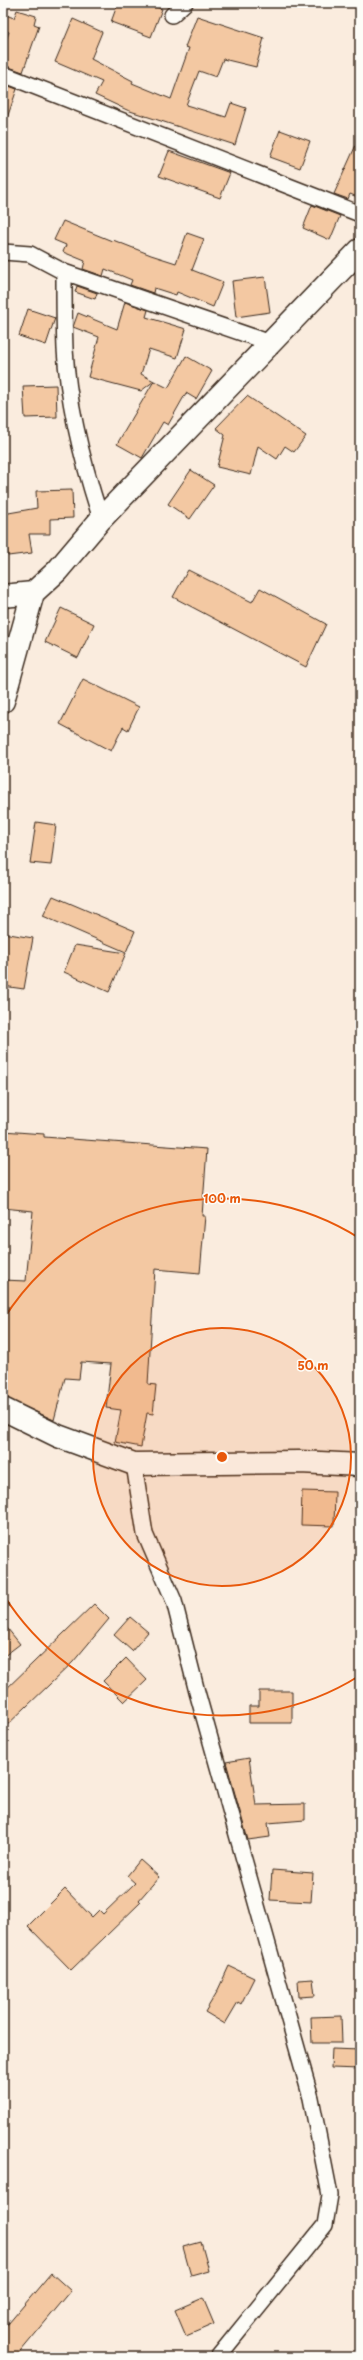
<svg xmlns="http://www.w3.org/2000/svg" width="363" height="2360" viewBox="0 0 363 2360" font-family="'Playpen Sans',sans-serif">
  <rect width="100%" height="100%" fill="#faecde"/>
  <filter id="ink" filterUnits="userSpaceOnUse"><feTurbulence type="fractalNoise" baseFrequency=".025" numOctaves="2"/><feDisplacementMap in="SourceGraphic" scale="8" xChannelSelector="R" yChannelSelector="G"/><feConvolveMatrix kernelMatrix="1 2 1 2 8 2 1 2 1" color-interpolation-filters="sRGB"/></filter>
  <g filter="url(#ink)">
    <!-- building -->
    <path fill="#f3c8a2" stroke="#3b2a1e" d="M118 3H144L162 9 151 37 111 22Z
      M17 10 36 16 34 24 39 26 23 72 3 65V49L9 32 3 30V14L14 18Z
      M197 16 264 38 256 67 223 59 216 77 199 71 186 105 226 117 231 103 246 108 235 145 127 110 95 95 102 82 55 62 73 19 102 32 91 59 133 81 132 83 171 99 189 48 185 47Z
      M3 84 17 89 5 124H3Z
      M280 130 310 141 300 168 270 157Z
      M360 136V198L350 194 348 199 334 194Z
      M169 151 230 173 220 198 159 176Z
      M312 205 340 216 330 240 303 228Z
      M63 221 112 241 113 240 151 255 176 263 187 233 204 239 192 270 223 282 213 307 177 292 176 295 154 288 153 293 130 285 132 280 105 269 103 276 83 269 85 261 63 252 66 245 54 240Z
      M265 277 270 312 236 317 232 281Z
      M77 286 97 293 95 299 75 292Z
      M125 302 148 310 146 317 186 329 177 358 149 349 141 374 154 381 141 391 88 377 99 337 73 327 78 313 117 329Z
      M28 309 55 318 46 345 19 336Z
      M186 356 212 371 196 399 186 393 168 425 163 422 142 458 117 444 154 381 168 388Z
      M56 385 57 417 25 418 23 386Z
      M247 396 306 436 294 452 285 446 277 459 258 446 251 475 217 467 225 435 216 428Z
      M191 470 214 485 190 519 168 504Z
      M72 490 73 518 50 519V534H29L32 553 8 556 3 514 37 508 36 491Z
      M188 570 252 602 260 588 326 624 306 667 173 597Z
      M61 608 94 624 78 658 45 642Z
      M83 679 139 707 128 730 123 727 111 751 60 724Z
      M36 822 56 825 51 865 30 863Z
      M53 896 135 931 126 952 43 916Z
      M3 933 33 938 24 989 3 986Z
      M75 945 126 953 109 992 64 972Z
      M3 1131 44 1134V1137L207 1149 202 1216H205L200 1273 155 1269 148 1384 156 1385 153 1414 147 1413 141 1447 115 1442 121 1410 106 1408 111 1364 81 1362 79 1379 65 1378 54 1420 3 1397V1280L26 1281 33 1211 3 1208Z
      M302 1491 335 1492 334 1526 301 1525Z
      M94 1604 109 1619 73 1662 3 1729V1692Z
      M130 1617 148 1632 132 1651 114 1635Z
      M3 1623 20 1644 3 1657Z
      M126 1658 147 1680 124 1702 103 1681Z
      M259 1691H292V1723H249V1706H259Z
      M249 1758 256 1805 305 1804V1820L268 1823 270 1837 248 1840 226 1762Z
      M140 1860 159 1877 139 1900 141 1902 71 1970 28 1926 65 1889 92 1917 99 1910 103 1914 135 1883 127 1876Z
      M272 1870 313 1873 311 1902 270 1900Z
      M229 1966 254 1978 241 2004 238 2002 225 2024 205 2012 217 1992Z
      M313 1979 315 1996 299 1997 298 1980Z
      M341 2016 342 2043H312L311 2017Z
      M332 2049 360 2050V2069L331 2068Z
      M201 2242 209 2271 191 2276 183 2247Z
      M51 2273 71 2291 16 2357H3V2330Z
      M203 2298 214 2324 186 2336 175 2310Z"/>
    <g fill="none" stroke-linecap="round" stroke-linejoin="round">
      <!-- street casing -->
      <g stroke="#3b2a1e" stroke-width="18">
        <path id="street" d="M172 15 185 3
          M3 74 360 214
          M3 252 30 254 64 272 271 343
          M64 272C64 298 64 323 65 349 68 407 83 464 101 519
          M134 1464 145 1534 174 1601 197 1692 311 2098 330 2195 325 2225 218 2357"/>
      </g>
      <!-- secondary casing -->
      <g stroke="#3b2a1e" stroke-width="25">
        <path id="secondary" d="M3 596 33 593
          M3 701 33 593 57 571 101 519 360 250
          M3 1409 58 1436 134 1464 300 1462 360 1465"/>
      </g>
      <!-- street -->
      <use href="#street" stroke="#fdfcf7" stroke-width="15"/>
      <!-- secondary -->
      <use href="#secondary" stroke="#fdfcf7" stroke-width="22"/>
    </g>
  </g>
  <!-- distance rings -->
  <circle cx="222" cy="1457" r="129" fill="#e8590c" fill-opacity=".12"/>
  <g fill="none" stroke="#e8590c" stroke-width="2">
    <circle cx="222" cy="1457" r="129"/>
    <path d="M359 1676A258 258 0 0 1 3 1594M3 1320A258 258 0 0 1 359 1238"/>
  </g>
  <circle cx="222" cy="1457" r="6" fill="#e8590c" stroke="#fdfcf7" stroke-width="2"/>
  <g font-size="12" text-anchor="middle" font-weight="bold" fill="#e8590c" stroke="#fdfcf7" stroke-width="3" stroke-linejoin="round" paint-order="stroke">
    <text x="222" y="1203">100 m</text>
    <text x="313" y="1370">50 m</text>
  </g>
  <!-- margin -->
  <rect width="363" height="2360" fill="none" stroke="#fdfcf7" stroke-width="16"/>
  <rect x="8" y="8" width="347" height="2344" fill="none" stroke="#3b2a1e" stroke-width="1.5" filter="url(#ink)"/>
</svg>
